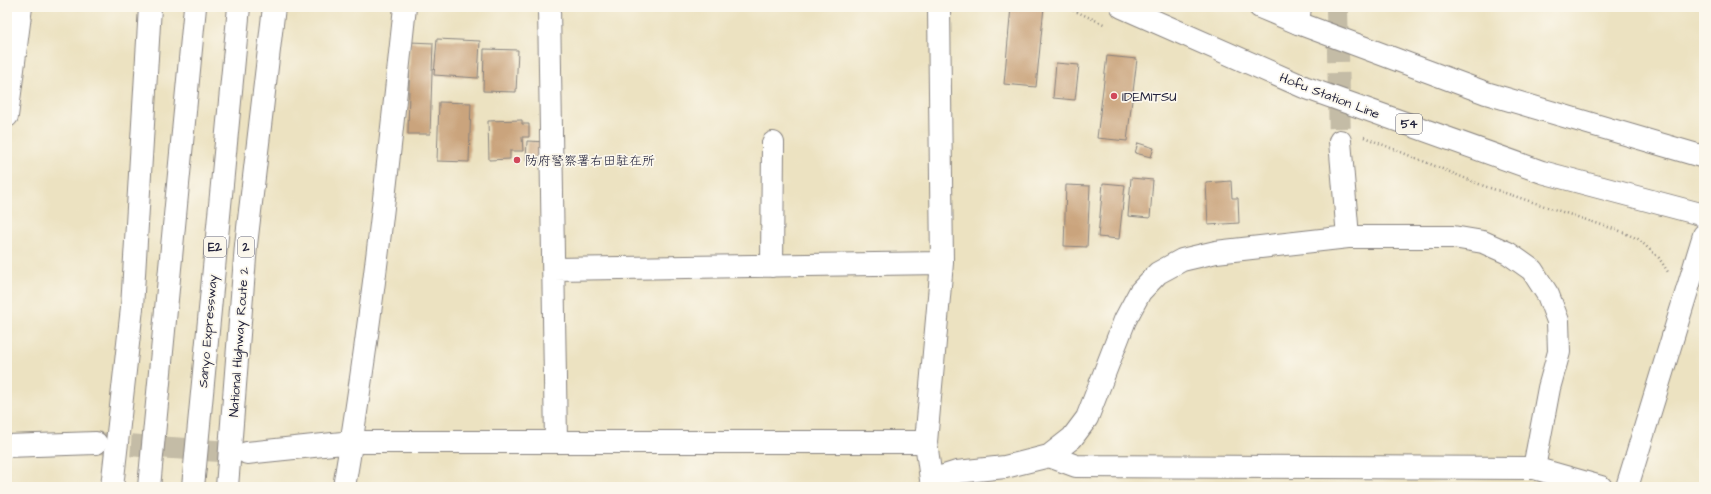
<svg xmlns="http://www.w3.org/2000/svg" width="1711" height="494" viewBox="0 0 1711 494" font-family="'Architects Daughter','Klee One',sans-serif">
  <rect width="100%" height="100%" fill="#fbf7ec"/>
  <filter id="ink" filterUnits="userSpaceOnUse"><feTurbulence type="fractalNoise" baseFrequency=".025" numOctaves="2"/><feDisplacementMap in="SourceGraphic" scale="8" xChannelSelector="R" yChannelSelector="G"/><feConvolveMatrix kernelMatrix="1 2 1 2 8 2 1 2 1" color-interpolation-filters="sRGB"/></filter>
  <filter id="wash" filterUnits="userSpaceOnUse"><feTurbulence type="fractalNoise" baseFrequency=".012" numOctaves="4" result="noise"/><feDisplacementMap in="SourceGraphic" scale="16" xChannelSelector="R" yChannelSelector="G"/><feGaussianBlur stdDeviation="0.9" result="paint"/><feColorMatrix in="noise" values="0 0 0 0 0 0 0 0 0 0 0 0 0 0 0 0 0 1.4 0 .05"/><feComposite in="paint" operator="in"/></filter>
  <g filter="url(#wash)">
    <rect width="100%" height="100%" fill="#ece2c1"/>
    <g id="blocks">
      <!-- building -->
      <path fill="#caa47d" d="M1011 7H1044L1036 87 1004 84Z
        M437 39 480 41 478 78 434 75Z
        M410 42 433 43 430 134H408Z
        M484 49 518 50 516 92 483 91Z
        M1107 56 1137 59 1127 141 1097 138Z
        M1056 63 1079 65 1075 100 1053 98Z
        M439 102 471 103 469 162 437 161Z
        M522 120V124H529V137H522L523 151H510V159L489 160 488 121Z
        M527 141 547 142 546 162 526 161Z
        M1138 143 1154 148 1151 157 1135 153Z
        M1131 178 1153 180 1150 218 1128 216Z
        M1231 181 1232 198H1238L1239 223 1208 225 1206 183Z
        M1103 183 1125 185 1119 239 1098 237Z
        M1066 185 1090 186 1087 247 1064 246Z"/>
    </g>
  </g>
  <g filter="url(#ink)">
    <use href="#blocks" fill-opacity="0" stroke="#87827e" stroke-width="1"/>
    <g fill="none" stroke-linecap="round" stroke-linejoin="round">
      <!-- minor-tunnel -->
      <path stroke="#c4bca6" stroke-width="22" stroke-dasharray="22 11" stroke-linecap="butt" d="M1337 7 1340 141
        M98 443 247 453"/>
      <!-- minor casing -->
      <g stroke="#87827e" stroke-width="24">
        <path id="minor" d="M549 7 556 441
          M1298 23 1300 7
          M7 116 21 7
          M1340 141 1348 237
          M772 266 773 143
          M554 269 942 263
          M7 446 96 443
          M247 453 352 442H926
          M1049 456 1076 466 1534 468 1601 487
          M932 480 957 472 1005 467 1049 456 1072 438 1087 418 1125 320 1140 292 1158 273 1182 260 1216 252 1348 237H1453L1483 242 1508 253 1532 270 1548 295 1558 321 1559 352 1549 388 1534 468
          M344 487C371 328 388 167 405 7
          M932 487 926 442 942 263 939 7
          M1627 487 1704 235"/>
      </g>
      <!-- major casing -->
      <g stroke="#87827e" stroke-width="24">
        <path id="major" d="M1122 7 1304 87 1542 172 1704 215
          M1260 7 1298 23 1486 93 1704 157"/>
      </g>
      <!-- highway casing -->
      <g stroke="#87827e" stroke-width="24">
        <path id="highway" d="M112 487 132 308 150 7
          M227 487 246 245 274 7"/>
      </g>
      <!-- path -->
      <path stroke="#87827e" stroke-width="2.5" stroke-dasharray="1 3" stroke-linecap="butt" d="M1066 7 1106 25
        M1364 137 1484 186 1620 231 1638 239 1659 258 1668 272"/>
      <!-- minor -->
      <use href="#minor" stroke="#fff" stroke-width="22"/>
      <!-- major -->
      <use href="#major" stroke="#fff" stroke-width="22"/>
      <!-- highway -->
      <use href="#highway" stroke="#fff" stroke-width="22"/>
      <!-- highway-bridge casing -->
      <g stroke="#87827e" stroke-width="24" stroke-linecap="butt">
        <path id="highway-bridge" d="M149 487 195 7
          M193 487 239 7"/>
      </g>
      <!-- highway-bridge -->
      <use href="#highway-bridge" stroke="#fff" stroke-width="22"/>
    </g>
  </g>
  <!-- markers -->
  <g fill="#d1495b" stroke="#fbf7ec" stroke-width="1.5">
    <circle cx="1114" cy="96" r="4"/>
    <circle cx="517" cy="160" r="4"/>
  </g>
  <g text-anchor="middle" stroke-width="3.5" stroke-linejoin="round" paint-order="stroke">
    <!-- shield labels -->
    <g fill="#fbf7ec" stroke="#636270" stroke-width="1">
      <rect x="1396" y="114" width="26" height="20" rx="3"/>
      <rect x="204" y="237" width="22" height="20" rx="3"/>
      <rect x="238" y="237" width="16" height="20" rx="3"/>
    </g>
    <g font-size="12" font-weight="bold" fill="#22223b">
      <text x="1409" y="128">54</text>
      <text x="215" y="251">E2</text>
      <text x="246" y="251">2</text>
    </g>
    <!-- street labels -->
    <g font-size="13" fill="#22223b" stroke="#fbf7ec">
      <text transform="translate(1330 95) rotate(21)" y="5">Hofu Station Line</text>
      <text transform="translate(207 331) rotate(-85)" y="5">Sanyo Expressway</text>
      <text transform="translate(238 342) rotate(-86)" y="5">National Highway Route 2</text>
    </g>
    <!-- poi labels -->
    <g font-size="13" fill="#22223b" stroke="#fbf7ec" text-anchor="start">
      <text x="1122" y="101">IDEMITSU</text>
      <text x="525" y="165">防府警察署右田駐在所</text>
    </g>
  </g>
  <!-- margin -->
  <rect width="1711" height="494" fill="none" stroke="#fbf7ec" stroke-width="24"/>
</svg>
